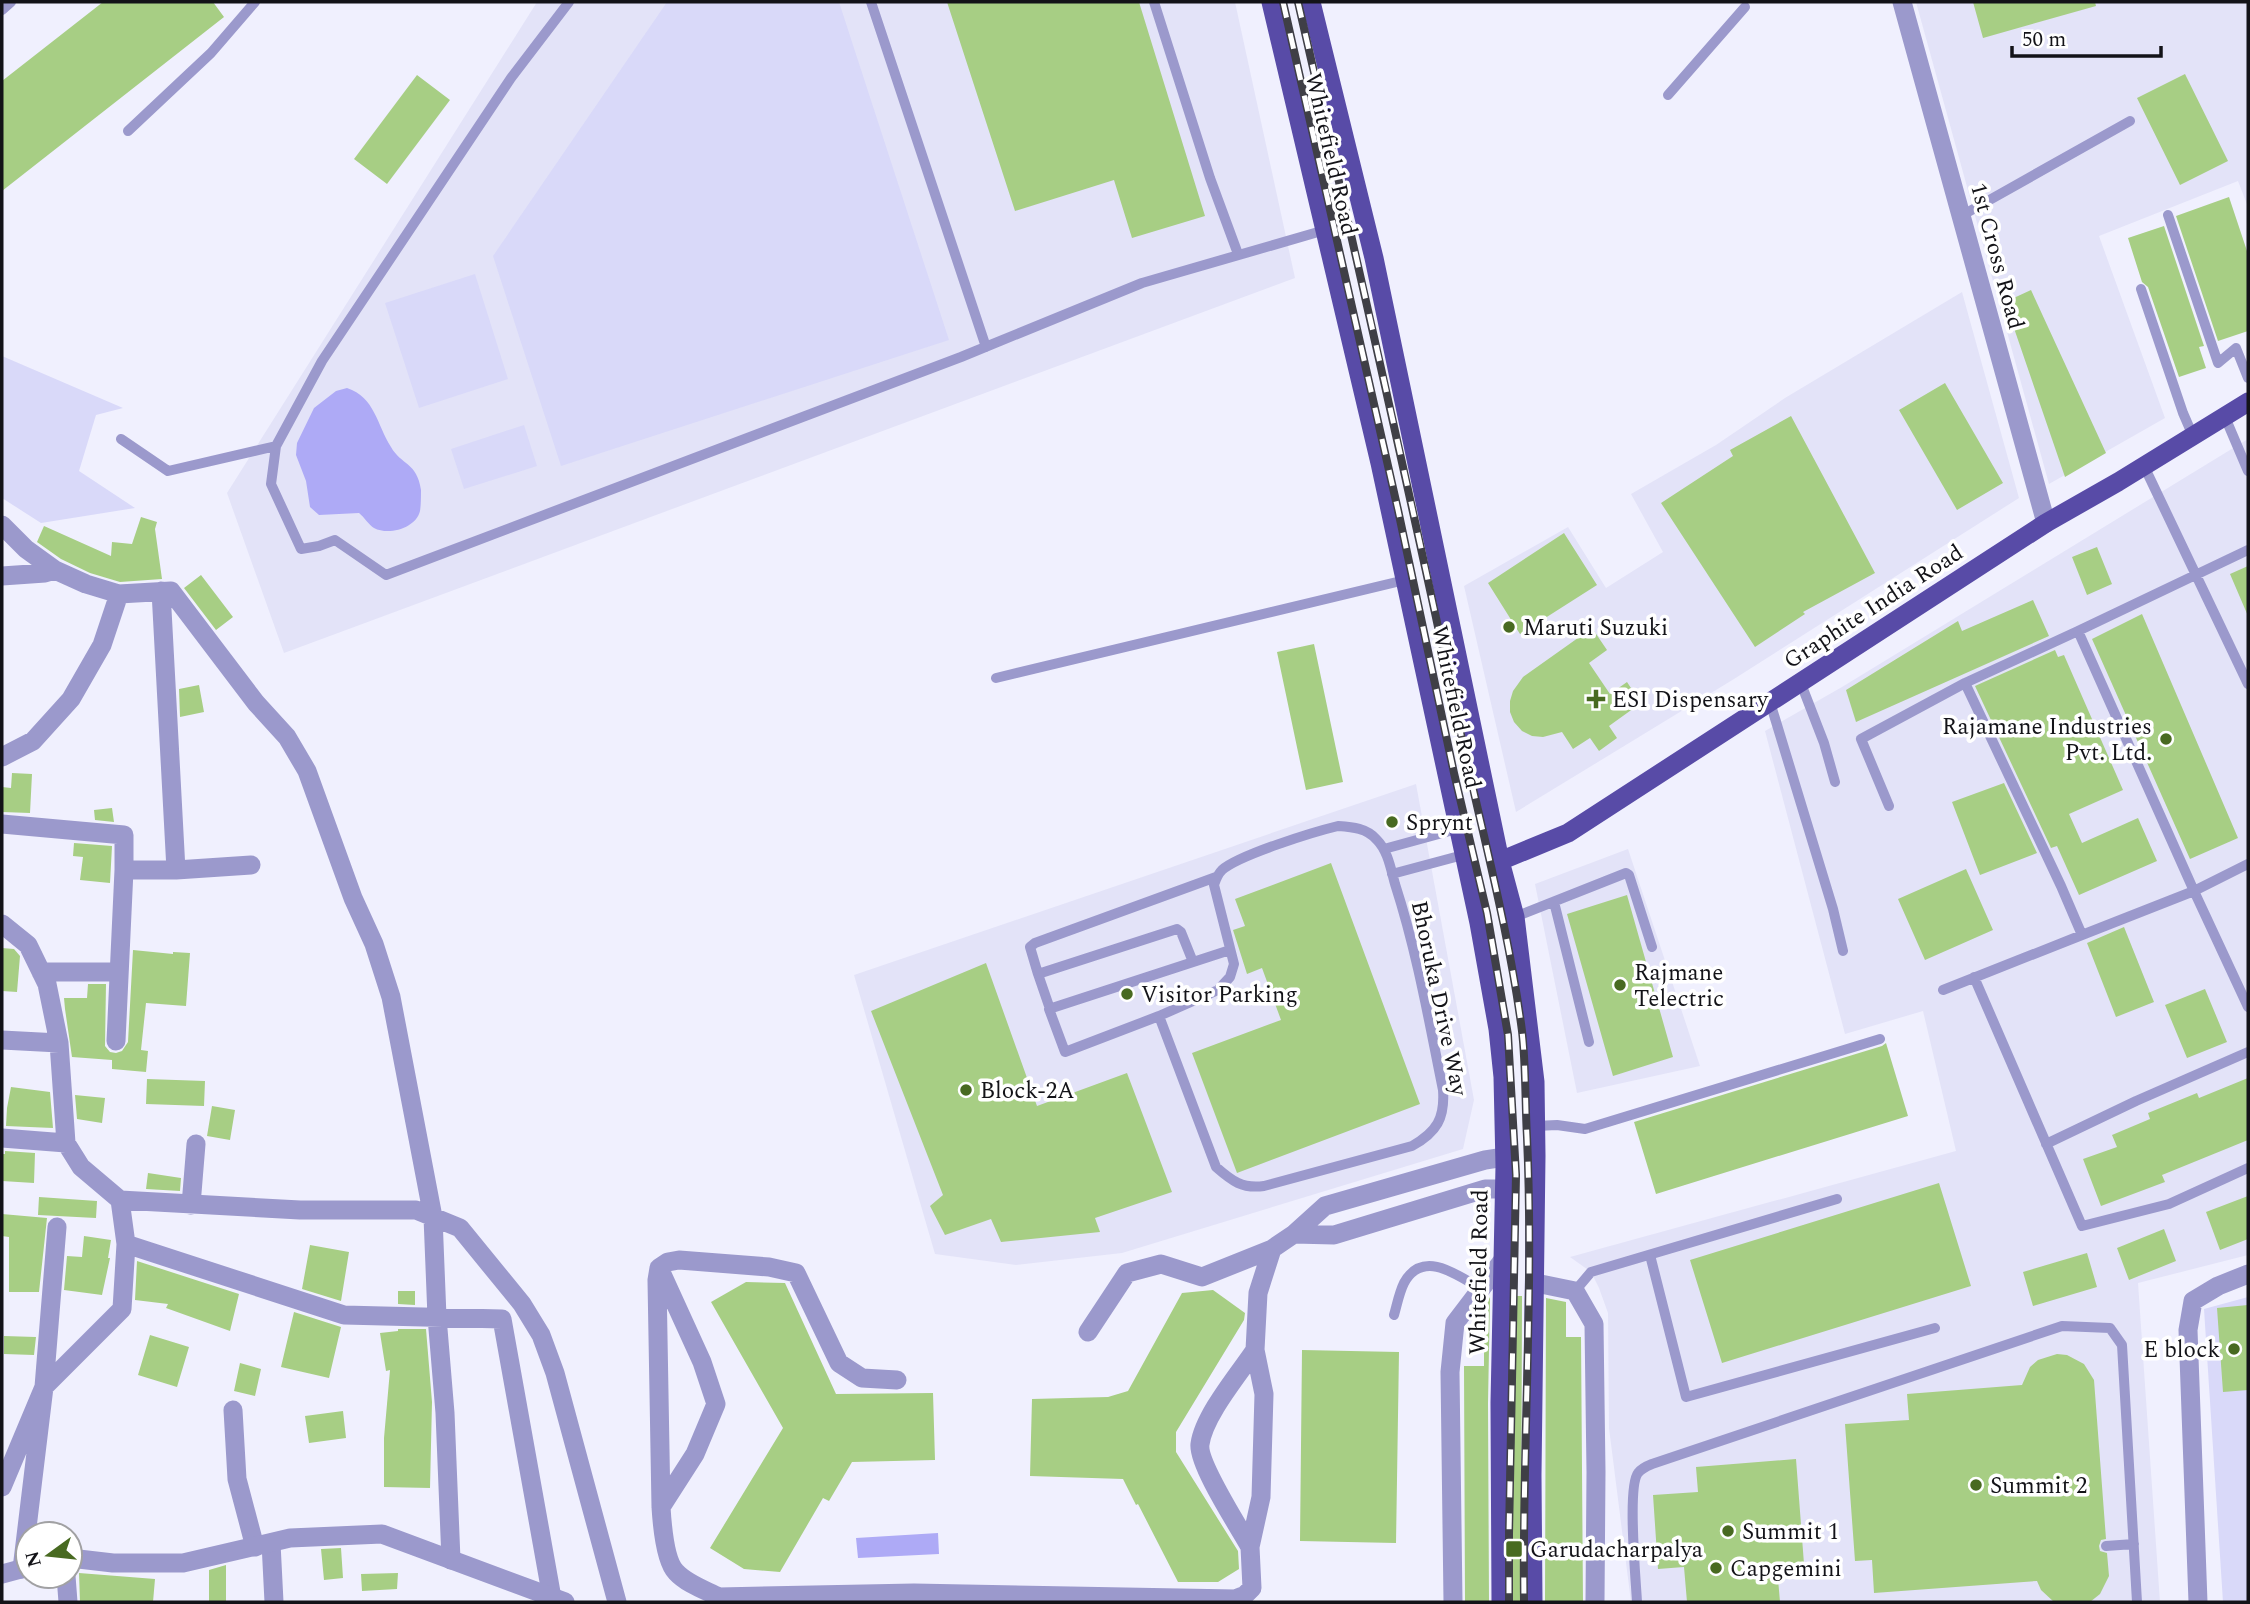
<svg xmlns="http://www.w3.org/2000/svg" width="2250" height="1604" viewBox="0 0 2250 1604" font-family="Spectral,serif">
  <rect width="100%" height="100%" fill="#f0f0fe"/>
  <!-- built -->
  <path fill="#e3e3f8" d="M537 2H1235L1295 278 284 653 227 493Z
    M1916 2H2248V207L2238 181 2099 236 2165 418 2049 484Z
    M1962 292 2019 498 1734 679 1516 812 1464 586 1568 527 1606 588 1663 552 1631 494 1716 445 1785 398Z
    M2248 439V1255L2138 1283 2160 1602H1631L1609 1428 1608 1313 1599 1288 1591 1272 1570 1257 1956 1151 1923 1011 1845 1034 1765 731 1842 687Z
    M1416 784 1474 1100 1463 1149 1122 1253 1016 1265 935 1254 854 975Z
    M1628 849 1700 1066 1577 1093 1535 884Z"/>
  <!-- green -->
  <path fill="#d9d9f9" d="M667 2H839L949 340 561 466 493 256Z
    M475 274 508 379 419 408 385 303Z
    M2 356 123 408 96 415 79 471 135 508 41 523 2 498Z
    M524 425 537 466 464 489 451 449Z
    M2248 1297V1602H2223L2204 1309Z"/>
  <!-- water -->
  <path fill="#aeaaf6" d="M347 388C375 397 377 425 391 447 401 465 417 462 421 490 421 495 421 506 420 511 416 528 389 536 374 528 369 525 364 517 359 513L319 515 310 507 306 481 296 455 297 443 314 408 336 391Z
    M938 1533 939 1554 858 1558 856 1538Z"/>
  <!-- building -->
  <path fill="#a7ce84" d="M103 2H213L224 17 2 191V81Z
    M947 2H1139L1205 216 1132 238 1114 180 1015 211Z
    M1973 2H2095L2096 6 1983 38Z
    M2185 74 2228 161 2180 185 2137 98Z
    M417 75 450 100 387 184 354 159Z
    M2229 197 2248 254V331L2218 341 2176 216Z
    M2164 226 2204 346 2199 347 2206 368 2179 377 2148 287 2142 282 2128 238Z
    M2031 290 2106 453 2065 477 2005 302Z
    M1945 383 2003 483 1957 510 1899 410Z
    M1791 416 1875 573 1803 612 1805 614 1755 647 1661 503 1733 456 1730 450Z
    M141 517 157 522 155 529 162 579 120 582 90 573 61 559 37 542 44 526 111 556 112 542 132 544Z
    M1564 533 1597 585 1520 634 1488 583Z
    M2097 547 2112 584 2087 595 2072 557Z
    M2248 566V616L2230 574Z
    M201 575 233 617 216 630 184 588Z
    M2033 600 2049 636 1856 722 1846 690 1958 621 1962 631Z
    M2142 614 2238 838 2190 859 2092 639Z
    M1592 628 1607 650 1589 663 1610 694 1627 682 1641 703 1609 726 1617 738 1599 751 1590 738 1573 749 1562 732 1543 737 1532 736 1522 731 1514 722 1510 712V701L1513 691 1523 677Z
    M1314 644 1343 782 1306 790 1277 652Z
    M2055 650 2058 657 2064 655 2123 790 2069 814 2082 843 2138 818 2157 861 2079 895 2057 846 2051 848 1975 686Z
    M199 685 204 712 180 717 179 689Z
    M12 773 32 774 30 813 2 812V787L11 788Z
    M2004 783 2037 853 1980 875 1952 802Z
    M112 808 114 822 95 820 94 810Z
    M74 843 112 846 110 883 80 880 83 857 73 856Z
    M1331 863 1420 1104 1237 1173 1192 1053 1281 1020 1262 968 1247 974 1233 930 1245 926 1235 899Z
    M1966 869 1993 930 1925 960 1898 899Z
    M1627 895 1673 1057 1613 1076 1567 914Z
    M2124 927 2154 1002 2116 1017 2087 943Z
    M2 948 14 949 20 956 17 992 2 991Z
    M133 950 173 954V952L190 953 186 1006 146 1003 141 1050 148 1051 146 1072 112 1069V1060L72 1057 65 1009 64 998H87L88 984H106L105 1046 110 1052 116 1053 122 1051 128 1042Z
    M986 963 1037 1106 1127 1073 1172 1192 1095 1218 1100 1232 1001 1242 991 1219 945 1235 930 1206 943 1195 871 1011Z
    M2205 989 2227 1042 2187 1058 2165 1005Z
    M1886 1043 1908 1116 1656 1194 1634 1122 1882 1046Z
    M2248 1078V1140L2162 1175 2165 1182 2101 1206 2083 1159 2117 1147 2112 1135 2150 1119 2148 1113 2197 1093 2199 1098Z
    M147 1079 205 1081 204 1106 146 1104Z
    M11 1087 50 1092 53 1128 6 1126 7 1108Z
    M75 1095 105 1098 102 1123 77 1119Z
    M212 1106 235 1110 230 1140 207 1136Z
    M5 1151 35 1153 34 1183 2 1181V1154H5Z
    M148 1173 181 1178 180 1191 146 1189Z
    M1939 1183 1971 1286 1722 1363 1690 1260Z
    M2248 1196V1239L2220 1250 2206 1212Z
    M39 1197 97 1201 96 1218 38 1215Z
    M2 1214 47 1218 39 1292H9V1237L2 1236Z
    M2164 1229 2176 1261 2129 1280 2117 1248Z
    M84 1236 111 1240 108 1258H110L102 1295 64 1290 67 1256 82 1257Z
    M310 1245 349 1252 341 1301 302 1289Z
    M2087 1253 2097 1287 2033 1306 2023 1272Z
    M137 1261 239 1294 230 1331 166 1308 168 1304 135 1300Z
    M746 1282 785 1283 836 1394 933 1393 935 1460 852 1462 829 1501 823 1498 780 1572 744 1569 710 1548 783 1428 711 1302Z
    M1213 1290 1245 1313 1244 1320 1176 1432V1452L1238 1551 1239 1569 1218 1582H1178L1138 1504 1136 1505 1123 1479 1030 1476 1032 1399 1108 1397 1128 1391 1182 1293Z
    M398 1291H415V1305L398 1304Z
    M1515 1296H1522L1521 1602H1513L1512 1403Z
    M1490 1297 1488 1403 1489 1602H1465L1464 1366H1484V1305Z
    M1546 1298 1566 1302V1337H1581L1583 1602H1545Z
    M2248 1305V1390L2223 1392 2217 1308Z
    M294 1312 341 1327 329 1378 281 1367Z
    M398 1329H426L432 1402 430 1488 384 1487V1438L390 1370 386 1371 380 1333 398 1331Z
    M150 1335 189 1347 177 1387 138 1375Z
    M4 1336 36 1337 34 1355 4 1354Z
    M1302 1350 1399 1352 1396 1543 1300 1541Z
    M2057 1354 2067 1355 2084 1364 2094 1380 2106 1539 2101 1540 2099 1546 2100 1551 2107 1553 2109 1576 2100 1594 2090 1602H2054L2041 1590 2037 1581 1874 1593 1872 1560 1855 1561 1845 1424 1909 1420 1907 1394 2022 1385 2030 1367 2038 1360Z
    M240 1363 261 1369 255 1396 234 1391Z
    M343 1411 346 1438 309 1443 305 1416Z
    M1796 1459 1805 1577 1778 1579 1780 1602H1687L1684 1567 1658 1569 1653 1495 1698 1492 1696 1467Z
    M341 1548 343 1578 324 1580 321 1549Z
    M226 1565V1602H209V1570Z
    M79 1573 155 1579 153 1602H80Z
    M398 1573 397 1589 362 1591 361 1574Z"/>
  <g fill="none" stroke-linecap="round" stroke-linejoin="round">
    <!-- service -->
    <path stroke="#9b99cc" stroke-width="10" d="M569 2 511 78 322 361 276 446 271 484 301 549 319 546 335 540 386 575 961 357 1142 283 1325 230
      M871 2 986 347
      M1154 2 1210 178 1238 254
      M2 10 11 2
      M1668 95 1745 7
      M128 131 211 53 255 2
      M2168 215 2218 363 2236 348 2248 378
      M1961 216 2130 121
      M2141 289 2183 413 2193 436
      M2225 417 2248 471
      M121 439 168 471 276 446
      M2144 466 2248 684
      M2248 550 2078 631 2194 891 2248 864
      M2078 631 1965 683 2061 886 2082 935 2194 891 2248 1007
      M996 678 1405 580
      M1800 681 1824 743 1835 782
      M1770 702 1833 909 1843 951
      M1889 806 1861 739 1965 683
      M1338 826C1352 827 1367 828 1377 840 1388 851 1391 870 1395 884 1417 952 1429 1021 1443 1090 1445 1118 1437 1132 1412 1146L1264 1186C1242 1189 1232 1181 1216 1167L1159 1016 1218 990 1230 977 1234 964 1214 885C1216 879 1217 875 1222 870 1239 855 1313 832 1338 826Z
      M1384 849 1457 829
      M1392 874 1463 855
      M1554 902 1589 1042
      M1515 917 1626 873 1629 875 1652 947
      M1193 962 1181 932 1177 929 1038 974 1030 947 1035 943 1216 877
      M1038 974 1050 1009
      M1974 977 2082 1226 2169 1204 2248 1168
      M1943 990 2082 935
      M1159 1016 1065 1052 1049 1009 1230 950
      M1536 1126 1557 1125 1585 1129 1880 1039
      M2046 1144 2136 1101 2248 1052
      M1650 1255 1686 1397 1935 1328
      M1575 1291 1591 1272 1837 1199
      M1394 1315C1397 1305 1399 1293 1404 1283 1423 1248 1459 1276 1481 1289
      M2106 1546 2134 1544
      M1637 1602C1636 1581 1627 1487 1638 1473 1641 1469 1647 1466 1652 1464L2062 1326 2110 1328 2122 1345 2137 1602"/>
    <!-- minor -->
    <path stroke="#9b99cc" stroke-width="19" d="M1902 2 2046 523
      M2 525 26 549 55 570 86 584 119 594 171 591 256 703 287 737 307 771 353 898 374 944 391 997 433 1217 437 1317 445 1413 451 1560
      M2 576 45 573 55 570
      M161 591 176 870
      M2 757 33 741 71 699 102 645 119 594
      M2 824 124 835V873
      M2 924 28 945 47 984 59 1043 66 1143 81 1167 120 1200 300 1210H416L460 1228 522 1304 541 1335 555 1373 617 1602
      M41 972H119
      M2 1040 59 1043
      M116 1041 124 870H176L251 865
      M2 1138 66 1143
      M1505 1189H1485L1334 1235 1294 1234 1325 1206 1485 1160 1505 1157
      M191 1205 196 1144
      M126 1244 344 1315 502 1319 552 1598
      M661 1272 702 1362 716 1404 695 1454 661 1507
      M1088 1332 1127 1273 1161 1264 1202 1277 1272 1249
      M897 1380 862 1378 839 1363 796 1273 769 1267 679 1260 668 1262 659 1268 657 1280 661 1507C662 1523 665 1561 676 1572 687 1584 705 1590 719 1597L914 1593 1235 1599 1245 1595 1252 1588 1250 1547 1261 1497 1264 1394 1255 1350 1258 1293 1272 1249 1294 1234
      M233 1410 237 1479 255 1547
      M2 1487 44 1387 122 1309 126 1244 120 1200
      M271 1543 274 1602
      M1250 1547C1239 1527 1197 1463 1200 1444 1204 1415 1239 1374 1255 1350
      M22 1569 44 1387 57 1227
      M66 1576 68 1602
      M1453 1602 1450 1372 1455 1323 1503 1260
      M2198 1602 2188 1330 2193 1301 2218 1286 2248 1274"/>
    <!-- tertiary -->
    <path stroke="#9b99cc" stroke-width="19" d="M1536 1283 1575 1291 1594 1324 1596 1472 1595 1602
      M70 1558 113 1563H183L290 1538 382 1534 565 1602
      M2 1574 28 1567"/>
    <!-- primary -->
    <path stroke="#584ba7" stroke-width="19" d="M1271 2 1380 463 1479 923 1498 1029 1503 1077 1505 1166 1500 1403 1501 1602
      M1311 2 1374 258 1500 861 1515 917 1535 1082 1536 1156 1532 1475 1533 1602
      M1500 861 1568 833 2046 523 2118 482 2248 402"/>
    <!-- rail casing -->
    <g stroke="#3f3f46" stroke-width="8">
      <path id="rail" d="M1283 2 1398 510 1454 773 1487 913 1508 1035 1516 1175 1509 1534V1602
        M1298 2C1352 238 1406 474 1456 711 1478 818 1508 923 1522 1031 1526 1066 1525 1102 1527 1137 1534 1292 1522 1447 1524 1602"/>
    </g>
    <!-- rail -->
    <use href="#rail" stroke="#fff" stroke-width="5" stroke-dasharray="16" stroke-linecap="butt"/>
  </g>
  <!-- markers -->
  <g fill="#486a21" stroke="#fff" stroke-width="2.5">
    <circle cx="1509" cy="627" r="7"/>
    <path d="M1592.5 688.5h7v7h7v7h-7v7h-7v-7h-7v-7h7z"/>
    <circle cx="2166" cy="739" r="7"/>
    <circle cx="1392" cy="822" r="7"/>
    <circle cx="1620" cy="985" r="7"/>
    <circle cx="1127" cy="994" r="7"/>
    <circle cx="966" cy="1090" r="7"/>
    <circle cx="2234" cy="1349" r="7"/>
    <circle cx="1976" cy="1485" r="7"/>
    <circle cx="1728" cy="1531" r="7"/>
    <rect x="1505" y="1540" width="18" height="18" rx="3.5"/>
    <circle cx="1716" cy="1568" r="7"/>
  </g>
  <g text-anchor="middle" stroke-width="7" stroke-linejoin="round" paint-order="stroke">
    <!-- street labels -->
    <g font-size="23" fill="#131318" stroke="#fff">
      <text transform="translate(1332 154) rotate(77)" y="8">Whitefield Road</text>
      <text transform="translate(1998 256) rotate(75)" y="8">1st Cross Road</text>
      <text transform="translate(1873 606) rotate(-33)" y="8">Graphite India Road</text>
      <text transform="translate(1457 707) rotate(78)" y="8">Whitefield Road</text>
      <text transform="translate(1440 998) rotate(78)" y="8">Bhoruka Drive Way</text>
      <text transform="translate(1478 1272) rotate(-89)" y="8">Whitefield Road</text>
    </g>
    <!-- poi labels -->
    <g font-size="23" fill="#131318" stroke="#fff" text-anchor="start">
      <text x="1523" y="635">Maruti Suzuki</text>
      <text x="1612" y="707">ESI Dispensary</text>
      <text x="2152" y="734" text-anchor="end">Rajamane Industries<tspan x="2152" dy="26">Pvt. Ltd.</tspan></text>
      <text x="1406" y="830">Sprynt</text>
      <text x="1634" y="980">Rajmane<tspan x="1634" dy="26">Telectric</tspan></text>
      <text x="1141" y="1002">Visitor Parking</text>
      <text x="980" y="1098">Block-2A</text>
      <text x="2220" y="1357" text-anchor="end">E block</text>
      <text x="1990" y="1493">Summit 2</text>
      <text x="1742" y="1539">Summit 1</text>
      <text x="1530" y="1557">Garudacharpalya</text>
      <text x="1730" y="1576">Capgemini</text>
    </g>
  </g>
  <!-- border -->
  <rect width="2250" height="1604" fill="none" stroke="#131318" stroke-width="7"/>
  <!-- north arrow -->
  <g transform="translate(49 1555) rotate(255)"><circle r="33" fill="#ffffff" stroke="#a1a1a3" stroke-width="2"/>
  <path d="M0-5L12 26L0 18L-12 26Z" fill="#486a21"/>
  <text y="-10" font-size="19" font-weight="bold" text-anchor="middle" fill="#131318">N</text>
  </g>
  <!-- scale -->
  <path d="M2012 46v10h149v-10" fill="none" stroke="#131318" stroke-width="3.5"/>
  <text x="2022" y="46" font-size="21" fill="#131318" stroke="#ffffff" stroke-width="5" paint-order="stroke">50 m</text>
</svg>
